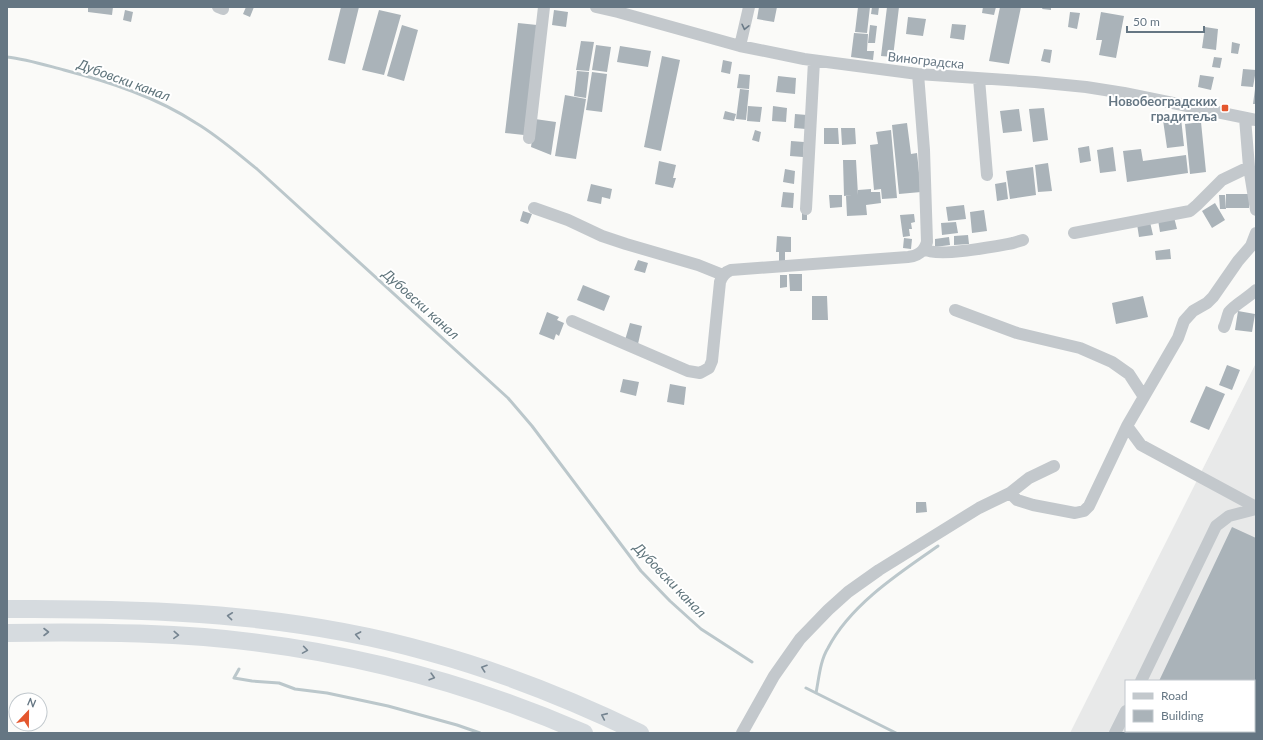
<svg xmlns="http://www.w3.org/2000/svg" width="1263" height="740" viewBox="0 0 1263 740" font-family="Lato,sans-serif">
  <rect width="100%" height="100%" fill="#fafaf8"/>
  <!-- built -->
  <path fill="#e8e9e9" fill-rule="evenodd" d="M1256 363V733H1070ZM1126 681H1254V731H1126Z"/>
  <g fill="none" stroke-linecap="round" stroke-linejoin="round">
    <!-- stream -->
    <path stroke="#bbc7cb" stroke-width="3" d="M7 57C26 59 45 65 64 70 110 82 156 97 196 123 218 136 237 153 257 169L508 398 532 426 641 571 670 601 701 629 752 662
      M239 669 234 678 252 681 279 683 295 689 327 693 388 706 457 725 480 733
      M806 688 896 733
      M816 693C819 678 820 661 828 648 850 605 899 573 938 546"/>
  </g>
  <!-- building -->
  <path fill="#aab3b9" d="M88 7H113L112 15 88 12Z
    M246 7H254L250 17 243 14Z
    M341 7H359L345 64 328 60Z
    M759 7H777L774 22 757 19Z
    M858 7H870L867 33 855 32Z
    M872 7H879L878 15 871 14Z
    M887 7H899L893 57 881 56Z
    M983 7H996L994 15 982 13Z
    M1000 7H1021L1009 64 989 61Z
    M1043 7H1051V10L1042 9Z
    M125 10 133 12 131 22 123 20Z
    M379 10 401 15 384 75 362 70Z
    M554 10 568 12 566 27 552 25Z
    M1070 12 1080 13 1077 29 1068 27Z
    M1101 12 1124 16 1116 58 1099 55 1102 40H1096Z
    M908 17 926 19 923 36 906 34Z
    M518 23 537 25 524 135 505 133Z
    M952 24 966 25 964 40 950 38Z
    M402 25 418 30 404 81 387 76Z
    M870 25 877 26 875 43H868Z
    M1205 27 1218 29 1216 50 1202 48Z
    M854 33 868 34 867 51H874L873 60 851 57Z
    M581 41 594 42 589 71 576 70Z
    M1232 42 1240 44 1238 54 1231 53Z
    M596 45 611 47 607 72 592 70Z
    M620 46 651 51 648 67 617 62Z
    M1044 49 1052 50 1050 63 1041 61Z
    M662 56 680 60 661 151 644 147Z
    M1214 57 1222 58 1220 68 1212 67Z
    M723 60 732 62 730 74 721 72Z
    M1243 69 1256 70 1253 87 1241 86Z
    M577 71 589 72 586 98 574 96Z
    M592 72 607 74 602 112 586 110Z
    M739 74 750 75 749 89 737 88Z
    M1200 75 1214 77 1211 90 1198 87Z
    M778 76 796 78 795 94 776 92Z
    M740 89 749 90 746 120 736 119Z
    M1255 89H1256V104H1253Z
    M565 95 586 99 576 159 555 156Z
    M748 106 762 107 760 122 747 121Z
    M773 106 787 108 786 122 772 121Z
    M1044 108 1048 140 1033 142 1029 109Z
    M1019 109 1022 131 1003 133 1000 111Z
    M725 111 736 114 734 121 723 119Z
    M795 114 807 115 806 129 794 128Z
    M1181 118 1184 146 1167 148 1163 120Z
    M535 119 556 122 551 155 531 147Z
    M1201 122 1206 172 1190 174 1185 124Z
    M907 123 911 154 917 153 921 192 899 194 892 125Z
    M824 128H838L839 144H824Z
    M841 128H855L856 144 842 145Z
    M755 130 761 132 759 142 752 140Z
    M891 130 897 198 882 199 881 189 874 190 870 145 878 144 876 132Z
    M791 141 804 142 803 157 790 156Z
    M1089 146 1091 161 1080 163 1078 148Z
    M1113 147 1116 171 1100 173 1097 150Z
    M1141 149 1143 161 1186 155 1188 173 1127 182 1123 151Z
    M843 160H856L858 195V190L871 189V192H880L881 203 866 205 867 215 847 216 846 196 852 195 844 196Z
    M659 161 676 165 673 178H676L673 188 655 184Z
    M1048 163 1052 191 1038 192 1035 165Z
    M1033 167 1036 195 1010 199 1006 171Z
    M785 169 795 171 794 184 783 182Z
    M1006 182 1008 199 997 201 995 184Z
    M591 184 612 189 610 199 602 197 601 204 587 201Z
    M783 192 794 193 793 208 781 207Z
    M1226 194H1249V208H1226Z
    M829 195H842V207L830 208Z
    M1219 195H1225L1226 209H1220Z
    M1215 203 1225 220 1212 228 1202 211Z
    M964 205 966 219 948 221 946 207Z
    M984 210 987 231 972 233 970 212Z
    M523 211 532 214 528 224 520 221Z
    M802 213H807V220H802Z
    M914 214 915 222 911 223 912 229H909L910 236 903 237 900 215Z
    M1174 217 1177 229 1160 232 1158 220Z
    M956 222 958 233 942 235 941 223Z
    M1150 222 1153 235 1139 237 1137 224Z
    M968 235 969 244 954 245V236Z
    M777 236 791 237V252H785V261H779V252H776Z
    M949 237 950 245 935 247V239Z
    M904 238 912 239 911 249 903 248Z
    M1170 249 1171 259 1156 260 1155 251Z
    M638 260 648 263 645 273 634 270Z
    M789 274H802V291H790Z
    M780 275H787V287L780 288Z
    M583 285 610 296 604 311 577 300Z
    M812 296H827L828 320H812Z
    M1143 296 1148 317 1116 324 1112 303Z
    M1238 311 1255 314 1252 332 1235 330Z
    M547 312 559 317 557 320 564 323 559 336 556 334 554 340 539 334Z
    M630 323 642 326 638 344 625 340Z
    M1227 365 1240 370 1232 390 1219 385Z
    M623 379 639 382 636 396 620 392Z
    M670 384 686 387 684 405 667 402Z
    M1206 386 1225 394 1209 430 1190 422Z
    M916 502H926L927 512 916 513Z
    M1232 527 1256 538V733H1134L1135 731H1254V681H1159Z"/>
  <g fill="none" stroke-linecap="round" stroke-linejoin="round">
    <!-- minor -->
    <path stroke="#c3c8cc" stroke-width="12" d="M218 7 223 9
      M596 7 618 12 740 46 804 59 918 74 1035 82 1086 87 1124 93 1256 120
      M740 46 749 7
      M979 79 987 175
      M1245 118 1249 167 1256 210
      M529 138 544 7
      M534 208 568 220 602 236 626 244 698 265 723 275
      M806 209 814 61
      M1074 233 1190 211 1197 205 1222 180 1249 167
      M924 249C937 258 996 246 1013 243L1023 240
      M955 310 1017 333 1080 348 1112 362 1129 374 1144 397
      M572 321 688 371 700 373 709 368 712 361 720 282C722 276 725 272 731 270L908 257C918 256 924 252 927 242L924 150 918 74
      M1224 327C1226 323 1227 317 1229 312 1234 305 1249 297 1256 290
      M1127 426 1178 338 1184 321 1193 311 1207 303 1213 297 1238 261 1251 246 1256 233
      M1010 493 1017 500 1033 505 1075 513 1084 511 1089 506 1127 426 1141 445 1256 507
      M1141 681 1216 526 1229 516 1256 509
      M742 733 774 676 800 639 828 610 848 592 879 570 979 508 1010 493 1029 478 1054 466
      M1115 733 1126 711"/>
    <!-- highway -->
    <path stroke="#d6dbdf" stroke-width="18" d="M7 609C149 608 292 613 429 652 502 672 572 700 640 733
      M7 633C72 632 138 632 204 637 335 648 463 680 584 733"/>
  </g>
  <!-- one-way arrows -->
  <defs><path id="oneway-chevron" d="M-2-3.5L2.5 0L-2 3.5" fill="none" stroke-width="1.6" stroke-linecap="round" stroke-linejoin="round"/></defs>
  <use stroke="#6a7a87" href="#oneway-chevron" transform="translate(745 27) rotate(103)"/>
  <g stroke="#768591">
    <use href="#oneway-chevron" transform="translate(230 616) rotate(-174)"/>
    <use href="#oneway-chevron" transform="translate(46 632)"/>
    <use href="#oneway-chevron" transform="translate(176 635) rotate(3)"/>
    <use href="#oneway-chevron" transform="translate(358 635) rotate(-169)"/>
    <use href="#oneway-chevron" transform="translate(305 650) rotate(9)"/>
    <use href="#oneway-chevron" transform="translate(484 668) rotate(-161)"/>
    <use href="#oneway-chevron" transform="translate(432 677) rotate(16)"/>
    <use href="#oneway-chevron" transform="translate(604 716) rotate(-156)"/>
  </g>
  <!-- markers -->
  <rect fill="#e4572e" stroke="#fff" stroke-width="1.5" x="1221" y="104" width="8" height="8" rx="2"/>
  <g text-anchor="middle" stroke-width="4" stroke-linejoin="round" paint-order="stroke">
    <!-- street labels -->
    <g font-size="13" fill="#657683" stroke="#fff">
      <text transform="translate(926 60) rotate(6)" y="5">Виноградска</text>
    </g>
    <!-- poi labels -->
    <g font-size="13" font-weight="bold" fill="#657683" stroke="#fff" text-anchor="end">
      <text x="1217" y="106">Новобеоградских<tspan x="1217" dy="15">градитеља</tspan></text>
    </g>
    <!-- water labels -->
    <g font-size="14" font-style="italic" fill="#60757c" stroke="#fff">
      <text transform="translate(124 80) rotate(20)" y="5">Дубовски канал</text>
      <text transform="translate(421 304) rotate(42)" y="5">Дубовски канал</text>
      <text transform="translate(670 580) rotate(46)" y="5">Дубовски канал</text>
    </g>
  </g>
  <!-- border -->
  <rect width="1263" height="740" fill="none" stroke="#657683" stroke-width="16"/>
  <!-- legend -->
  <rect x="1125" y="680" width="130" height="52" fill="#ffffff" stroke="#c1c8cd"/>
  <rect x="1133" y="693" width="20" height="6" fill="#c3c8cc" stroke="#c1c8cd"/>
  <text x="1161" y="700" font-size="12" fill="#657683">Road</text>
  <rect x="1133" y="710" width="20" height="12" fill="#aab3b9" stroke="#c1c8cd"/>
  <text x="1161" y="720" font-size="12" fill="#657683">Building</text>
  <!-- north arrow -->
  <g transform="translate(28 712) rotate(22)"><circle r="19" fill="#ffffff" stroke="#c1c8cd"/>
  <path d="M0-3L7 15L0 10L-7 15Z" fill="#e4572e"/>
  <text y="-6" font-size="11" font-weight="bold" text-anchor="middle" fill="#657683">N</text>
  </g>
  <!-- scale -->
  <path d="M1127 26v6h77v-6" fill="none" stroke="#657683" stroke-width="2"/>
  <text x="1133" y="26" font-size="12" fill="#657683" stroke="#ffffff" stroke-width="3" paint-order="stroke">50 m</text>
</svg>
